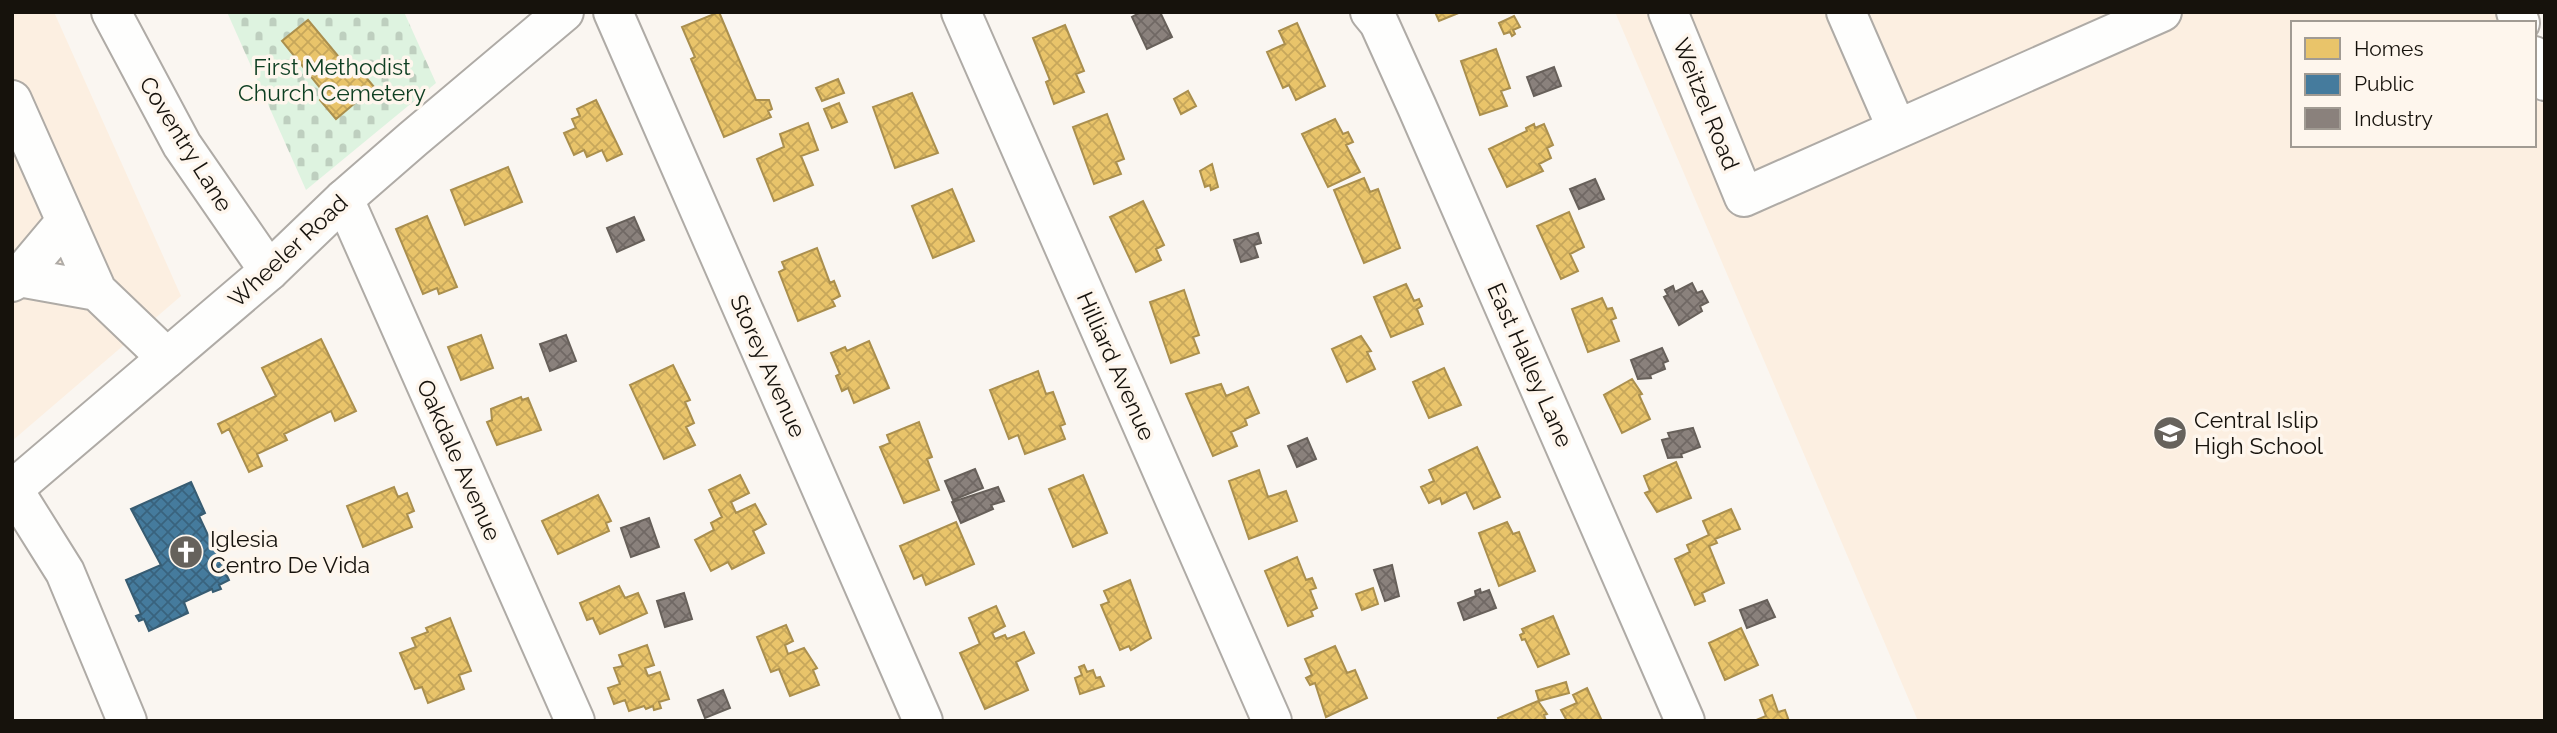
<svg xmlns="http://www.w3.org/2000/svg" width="2557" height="733" viewBox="0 0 2557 733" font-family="Raleway,sans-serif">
  <defs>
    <pattern id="cemetery-stones" width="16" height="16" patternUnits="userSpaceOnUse" patternTransform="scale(1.75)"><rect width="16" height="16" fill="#def3e0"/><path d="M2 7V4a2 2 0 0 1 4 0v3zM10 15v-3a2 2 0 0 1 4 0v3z" fill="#becfbf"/></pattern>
    <pattern id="homes-cross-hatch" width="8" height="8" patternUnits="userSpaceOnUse" patternTransform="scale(1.75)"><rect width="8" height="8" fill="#e9c46a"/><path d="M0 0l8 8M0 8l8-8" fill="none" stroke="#c7a75b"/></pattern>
    <pattern id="public-cross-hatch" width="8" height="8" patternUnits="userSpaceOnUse" patternTransform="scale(1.75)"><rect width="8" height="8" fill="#457b9d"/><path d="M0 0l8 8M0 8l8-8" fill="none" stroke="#39637e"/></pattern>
    <pattern id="industry-cross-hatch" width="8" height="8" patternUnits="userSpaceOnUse" patternTransform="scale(1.75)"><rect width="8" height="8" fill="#8a817c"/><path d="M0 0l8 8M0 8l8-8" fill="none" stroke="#706864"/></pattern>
  </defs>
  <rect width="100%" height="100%" fill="#faf6f1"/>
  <!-- built -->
  <path fill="#fcefe1" d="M12 12H54L181 296 12 441Z
    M1615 12H2499L2504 23H2293V145H2534V93L2539 103 2545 102V721H1918Z"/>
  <!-- cemetery -->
  <path fill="url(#cemetery-stones)" d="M227 12H404L436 83 306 190Z"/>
  <!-- homes -->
  <path fill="url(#homes-cross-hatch)" stroke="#aa8f4e" stroke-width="2" d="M719 12 756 100H769L772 109 768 111 771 117 724 137 691 59 695 57 682 27Z
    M1435 12H1461L1439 21Z
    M1514 16 1520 27 1513 30 1515 34 1512 36 1510 32 1504 34 1499 23Z
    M308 20 353 74 359 69 374 87 336 119 320 100 326 95 282 41Z
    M1297 23 1325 86 1296 100 1289 85 1283 88 1267 52 1285 44 1279 31Z
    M1065 25 1084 71 1076 74 1084 92 1054 104 1046 82 1050 80 1033 38Z
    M1496 49 1510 88 1501 91 1507 106 1480 115 1461 61Z
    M838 79 844 93 822 101 816 88Z
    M1188 91 1196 106 1181 114 1174 99Z
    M912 93 938 153 895 168 873 107Z
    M596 100 622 154 607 161 602 150 587 157 584 150 574 155 564 133 576 128 572 119 580 116 577 109Z
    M839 103 847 122 832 128 824 109Z
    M1107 114 1124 159 1116 162 1121 174 1094 184 1073 127Z
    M1335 119 1343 134 1348 132 1353 142 1346 145 1360 172 1328 187 1302 134Z
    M808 123 818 150 801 156 813 185 774 201 757 159 784 147 780 134Z
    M1534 124 1535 128 1544 124 1553 145 1547 148 1551 158 1539 164 1543 171 1507 187 1489 149 1527 131 1526 128Z
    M1212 164 1218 187 1211 190 1210 185 1205 187 1200 171Z
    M508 167 522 202 465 225 451 190Z
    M1364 178 1370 192 1378 189 1400 248 1364 263 1334 190Z
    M952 189 974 241 933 258 912 206Z
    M1143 201 1164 245 1156 249 1161 260 1136 272 1110 217Z
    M1569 212 1584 247 1570 254 1578 271 1561 279 1537 226Z
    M427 216 457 287 439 294 437 288 423 294 396 229Z
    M817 248 830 283 834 281 840 296 832 300 835 306 798 321 779 272 785 269 782 262Z
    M1406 284 1414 301 1419 299 1422 306 1417 309 1423 324 1391 337 1374 297Z
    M1184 290 1199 335 1193 337 1199 353 1171 363 1150 302Z
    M1602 298 1607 309 1612 308 1616 318 1611 320 1619 341 1588 352 1572 309Z
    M481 335 493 368 461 380 448 347Z
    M1361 336 1371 351 1367 352 1375 369 1347 382 1332 349Z
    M321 339 356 411 335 421 331 411 284 434 287 440 257 454 262 466 249 472 229 429 222 433 218 424 276 396 262 368Z
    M869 341 889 388 854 403 848 388 842 391 836 376 840 374 831 353 845 347 847 351Z
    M673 365 690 400 685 402 694 423 686 427 695 445 664 459 630 385Z
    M1444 368 1461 405 1429 418 1413 382Z
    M1038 371 1046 394 1053 392 1065 424 1060 426 1065 439 1025 454 1018 435 1009 439 990 390Z
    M1632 379 1642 394 1639 395 1650 419 1622 433 1604 395Z
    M1221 384 1226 396 1248 387 1259 413 1245 419 1247 425 1231 432 1237 446 1213 456 1186 394Z
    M521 397 522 400 528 398 541 430 497 445 487 422 492 420 491 409Z
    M919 422 932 457 927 459 939 490 904 503 880 447 890 443 887 435Z
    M1477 447 1500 497 1474 509 1466 492 1442 504 1440 498 1429 503 1421 487 1434 481 1429 470Z
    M1676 462 1691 498 1657 512 1645 493 1650 491 1644 476Z
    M1259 470 1268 497 1286 491 1297 521 1249 539 1229 481Z
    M740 475 749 493 731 502 736 513 755 504 766 524 753 531 764 553 732 569 728 562 711 571 695 540 714 530 711 523 722 517 709 490Z
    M1083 475 1107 533 1073 547 1049 489Z
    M394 487 398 497 407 493 414 511 407 514 412 527 363 547 347 506Z
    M598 495 611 521 606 523 609 531 558 554 542 521Z
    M1731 509 1740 529 1715 539 1717 543 1709 546 1724 583 1702 593 1705 601 1695 605 1675 559 1690 552 1687 545 1709 535 1703 521Z
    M956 522 974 564 926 585 922 575 914 579 900 546Z
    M1507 522 1513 534 1519 532 1535 571 1499 586 1479 533Z
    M1297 557 1306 580 1312 578 1316 588 1310 590 1317 608 1311 611 1313 616 1288 626 1265 571Z
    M1130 580 1151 638 1131 650 1129 646 1120 650 1101 605 1109 602 1104 591Z
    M619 586 625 598 638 593 647 613 600 634 593 618 587 620 580 603Z
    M1373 588 1378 604 1362 610 1356 594Z
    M996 606 1005 626 992 633 995 639 1005 635 1007 639 1024 632 1034 653 1016 662 1028 690 985 709 960 653 980 644 969 618Z
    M1553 616 1569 654 1538 667 1525 639 1522 640 1520 635 1524 633 1522 629Z
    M450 618 471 671 459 675 464 689 428 703 422 687 415 689 400 653 416 647 412 638 428 632 426 628Z
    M786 625 793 641 785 645 788 654 804 648 817 668 813 670 819 685 790 696 779 669 771 672 757 637Z
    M1741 628 1758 665 1725 680 1709 643Z
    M647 645 654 665 645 668 648 676 660 672 669 699 659 702 661 708 654 710 653 706 646 709 644 706 629 711 625 700 614 704 608 688 620 684 614 668 623 666 619 655Z
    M1335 646 1347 673 1355 670 1367 698 1326 717 1315 683 1310 685 1306 678 1312 675 1305 659Z
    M1084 665 1087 672 1093 670 1096 678 1100 677 1104 686 1080 694 1075 678 1082 675 1079 667Z
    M1566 682 1569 693 1539 701 1536 691Z
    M1587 688 1602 721H1567L1561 710 1577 703 1573 695Z
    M1772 695 1778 712 1785 710 1789 721H1754L1766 716 1760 700Z
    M1538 701 1547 714 1544 715 1546 721H1499L1498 718Z"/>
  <!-- public -->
  <path fill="url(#public-cross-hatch)" stroke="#375c72" stroke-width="2" d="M191 482 205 513 199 516 229 580 219 585 221 589 213 592 212 589 184 602 188 613 149 631 144 619 139 621 136 616 141 614 126 580 161 565 131 509Z"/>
  <!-- industry -->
  <path fill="url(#industry-cross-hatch)" stroke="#67605a" stroke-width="2" d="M1141 12H1160L1172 37 1147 49 1132 17Z
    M1554 67 1561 86 1534 96 1527 77Z
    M1595 179 1604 199 1579 209 1570 189Z
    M634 217 644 240 617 252 607 228Z
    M1258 233 1261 243 1254 245 1258 257 1241 262 1234 240Z
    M1692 283 1697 293 1702 291 1708 302 1700 306 1702 311 1679 325 1664 297 1668 295 1665 290 1673 286 1675 292Z
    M566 335 576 361 550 371 540 344Z
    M1662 348 1668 361 1663 363 1665 369 1650 375 1651 378 1638 379 1631 360Z
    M1693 428 1700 447 1681 454 1682 457 1668 458 1662 440 1670 438 1668 433Z
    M1307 438 1316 459 1297 467 1288 446Z
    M975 469 983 488 953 500 945 481Z
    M998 487 1004 501 991 505 993 509 961 523 952 502Z
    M649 518 659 547 631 557 621 528Z
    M1392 565 1399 596 1385 601 1374 570Z
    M1480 589 1481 593 1489 590 1496 608 1464 620 1458 603 1476 596 1475 591Z
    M684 593 692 619 665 627 657 601Z
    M1767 600 1775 617 1747 628 1740 610Z
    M723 690 730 708 705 718 698 700Z"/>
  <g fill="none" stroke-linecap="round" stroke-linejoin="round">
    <!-- minor casing -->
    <g stroke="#afaba6" stroke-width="42">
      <path id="minor" d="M111 12 182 145 269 271
        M613 12 923 721
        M961 12 1272 721
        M1370 12 1379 23 1417 107 1685 721
        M1668 12 1744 197 2162 12
        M1846 12 1897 129
        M2516 12 2520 23
        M2534 56 2545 81
        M12 100 97 291 167 358
        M344 199 575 721
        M19 277 66 221
        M12 282 19 277 97 291
        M13 489 65 572 127 721"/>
    </g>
    <!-- major casing -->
    <g stroke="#afaba6" stroke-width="42">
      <path id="major" d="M12 490 269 271 344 199 413 139 564 12"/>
    </g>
    <!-- minor -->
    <use href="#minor" stroke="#fefefd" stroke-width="38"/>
    <!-- major -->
    <use href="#major" stroke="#fefefd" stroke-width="38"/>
  </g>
  <!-- icons -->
  <defs>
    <g id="school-disc" transform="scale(1.75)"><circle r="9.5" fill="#66625c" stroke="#fef6ed"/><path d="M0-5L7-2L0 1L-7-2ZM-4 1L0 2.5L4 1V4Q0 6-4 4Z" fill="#fff"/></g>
    <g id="church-disc" transform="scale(1.75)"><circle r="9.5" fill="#66625c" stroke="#fef6ed"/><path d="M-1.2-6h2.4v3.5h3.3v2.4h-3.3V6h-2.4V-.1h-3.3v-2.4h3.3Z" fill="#fff"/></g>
  </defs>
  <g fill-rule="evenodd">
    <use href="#school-disc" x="2170" y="433"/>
    <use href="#church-disc" x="186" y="552"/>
  </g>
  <g text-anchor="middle" stroke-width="7" stroke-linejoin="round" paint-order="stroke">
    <!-- park labels -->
    <g font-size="23" fill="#0d3e21" stroke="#fef6ed">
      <text x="332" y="75">First Methodist<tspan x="332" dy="26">Church Cemetery</tspan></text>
    </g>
    <!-- street labels -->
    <g font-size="23" fill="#16120c" stroke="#fef6ed">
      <text transform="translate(1706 104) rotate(68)" y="8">Weitzel Road</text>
      <text transform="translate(186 144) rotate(58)" y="8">Coventry Lane</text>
      <text transform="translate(288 251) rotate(-43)" y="8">Wheeler Road</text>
      <text transform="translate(1530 365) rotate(66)" y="8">East Halley Lane</text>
      <text transform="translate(768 366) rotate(66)" y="8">Storey Avenue</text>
      <text transform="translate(1116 366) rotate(66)" y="8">Hilliard Avenue</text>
      <text transform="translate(459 460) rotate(66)" y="8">Oakdale Avenue</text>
    </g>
    <!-- poi labels -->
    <g font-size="23" fill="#16120c" stroke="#fef6ed" text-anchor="start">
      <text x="2194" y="428">Central Islip<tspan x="2194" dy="26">High School</tspan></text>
      <text x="210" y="547">Iglesia<tspan x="210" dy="26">Centro De Vida</tspan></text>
    </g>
  </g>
  <!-- border -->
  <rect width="2557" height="733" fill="none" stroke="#16120c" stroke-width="28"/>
  <!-- legend -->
  <rect x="2291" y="21" width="245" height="126" fill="#fef6ed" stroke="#a19b93" stroke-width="2"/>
  <rect x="2305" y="38" width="35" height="21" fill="#e9c46a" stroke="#a19b93" stroke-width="2"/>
  <text x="2354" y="56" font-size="21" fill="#16120c">Homes</text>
  <rect x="2305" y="74" width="35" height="21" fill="#457b9d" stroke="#a19b93" stroke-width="2"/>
  <text x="2354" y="91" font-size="21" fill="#16120c">Public</text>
  <rect x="2305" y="108" width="35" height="21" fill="#8a817c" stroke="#a19b93" stroke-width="2"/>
  <text x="2354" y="126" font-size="21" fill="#16120c">Industry</text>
</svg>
